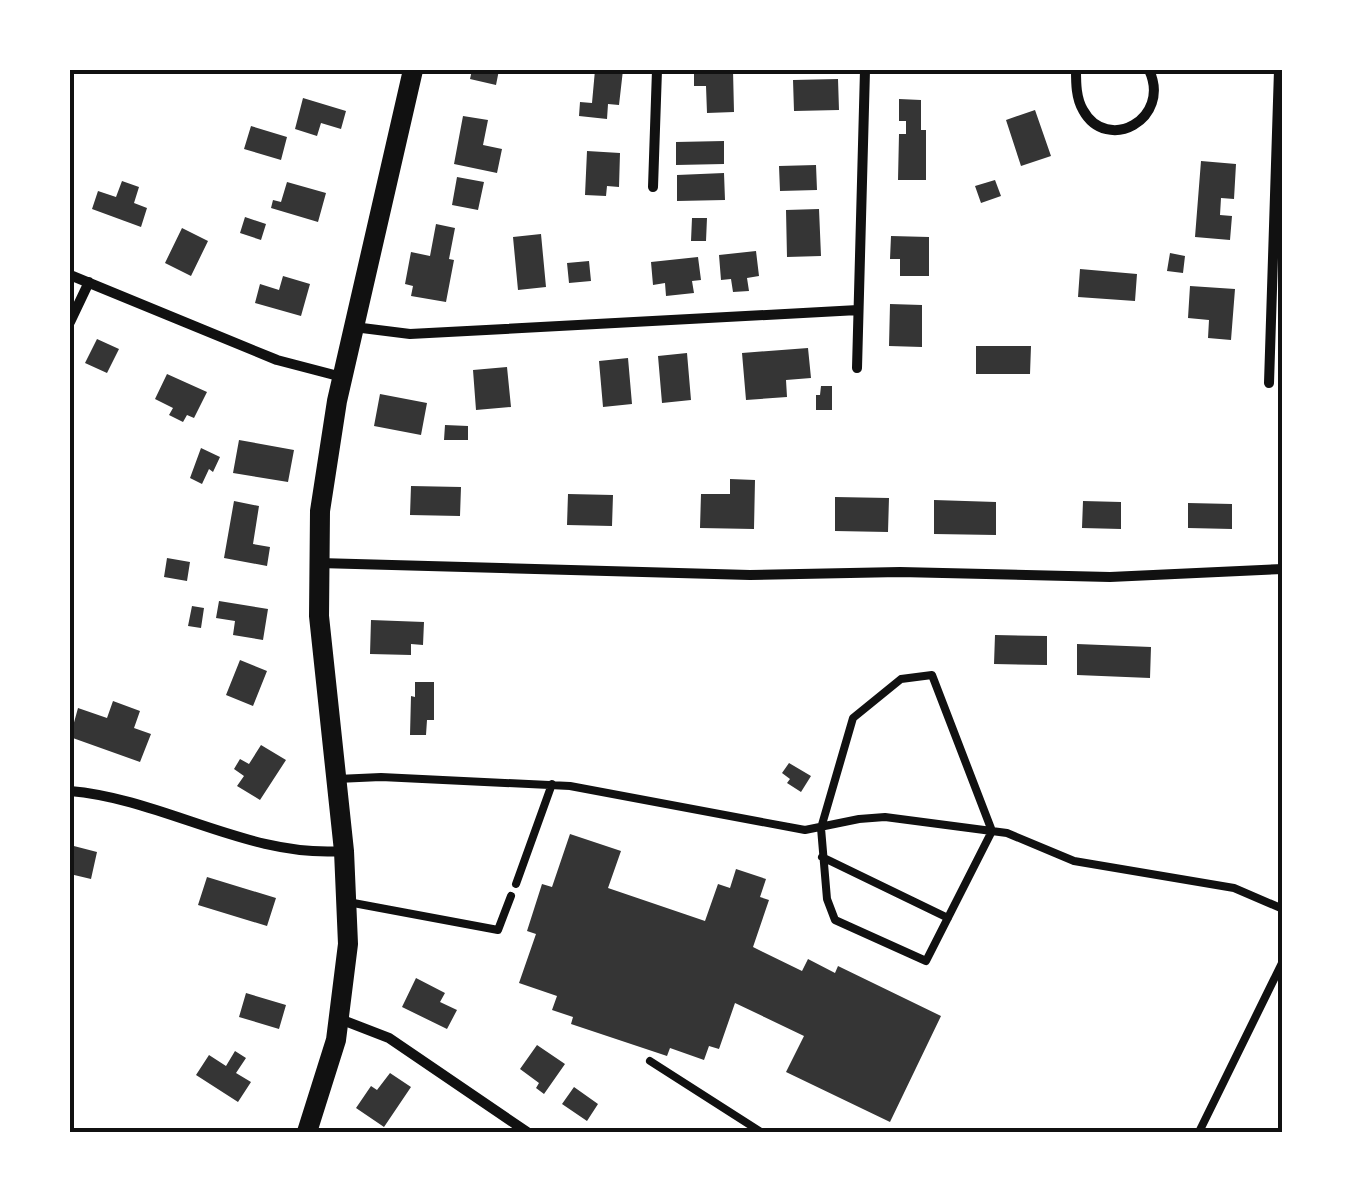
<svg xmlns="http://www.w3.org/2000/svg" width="1353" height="1202" viewBox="0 0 1353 1202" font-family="'Noto Sans',sans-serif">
  <rect width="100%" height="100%" fill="#fff"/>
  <!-- building -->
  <path fill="#353535" d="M472 70H499L496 85 470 79Z
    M595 70H623L619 105 608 104 607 119 579 116 580 102 592 103Z
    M694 70H733L734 112 707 113 706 86H694Z
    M838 79 839 110 794 111 793 80Z
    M303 98 346 111 341 129 321 123 317 136 295 129Z
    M899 99 921 100V130H926V180H898L899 134H906V121H899Z
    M1035 110 1051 156 1021 166 1006 120Z
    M463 116 488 120 483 145 502 149 497 173 454 164Z
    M251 126 287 137 281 160 244 149Z
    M724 141V164L676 165V142Z
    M587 151 620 153 619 187 607 186 606 196 585 195Z
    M1201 161 1236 164 1234 199 1221 198 1220 215 1232 216 1230 240 1195 237Z
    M816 165 817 190 780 191 779 166Z
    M724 173 725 200 677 201V175Z
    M457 177 484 182 478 210 452 205Z
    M995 180 1001 196 981 203 975 186Z
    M122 181 139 187 134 203 147 208 141 227 92 209 98 191 116 197Z
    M287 182 326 193 318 222 271 208 273 200 281 202Z
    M819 209 821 256 787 257 786 210Z
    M245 217 266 224 261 240 240 233Z
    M692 218H707L706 241H691Z
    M436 224 455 228 449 259 454 260 446 302 411 296 413 286 405 284 411 252 430 256Z
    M182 228 208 241 191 276 165 263Z
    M541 234 546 287 518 290 513 237Z
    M891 236 929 237V276H900V259H890Z
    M756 251 759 276 747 278 749 291 733 292 731 279 721 280 719 255Z
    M1170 253 1185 256 1183 273 1167 271Z
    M698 257 701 280 692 281 694 293 666 296 665 283 653 285 651 262Z
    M589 261 591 281 569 283 567 263Z
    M1080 269 1137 274 1135 301 1078 297Z
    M283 276 310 284 301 316 255 303 260 284 279 290Z
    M1190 286 1235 289 1231 340 1208 338 1209 320 1188 318Z
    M890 304 922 305V347L889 346Z
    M97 339 119 349 107 373 85 363Z
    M976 346H1031L1030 374H976Z
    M808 348 811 378 786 380 787 397 746 400 742 353Z
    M687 353 691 400 662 403 658 356Z
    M628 358 632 404 603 407 599 361Z
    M507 367 511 407 476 410 473 370Z
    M167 374 207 392 194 418 187 415 183 422 169 415 173 408 155 399Z
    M821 386H832V410H816V395H820Z
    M380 394 427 403 421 435 374 426Z
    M445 425 468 426V440H444Z
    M239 440 294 450 288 482 233 473Z
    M201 448 220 457 213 472 209 469 202 484 190 478Z
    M730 479 755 480 754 529 700 528 701 494H730Z
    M411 486 461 487 460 516 410 515Z
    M568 494 613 495 612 526 567 525Z
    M835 497 889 498 888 532 835 531Z
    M934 500 996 502V535L934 534Z
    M234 501 259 506 253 544 270 547 267 566 224 558Z
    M1083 501 1121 502V529L1082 528Z
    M1188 503 1232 504V529L1188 528Z
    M167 558 190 562 187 581 164 577Z
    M219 601 268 609 263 640 233 635 235 621 216 618Z
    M192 606 204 608 201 628 188 626Z
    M371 620 424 622 423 645 411 644V655L370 654Z
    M995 635 1047 636V665L994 664Z
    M1077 644 1151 647 1150 678 1077 675Z
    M240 660 267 671 253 706 226 695Z
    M415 682H434V720H427L426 735H410L411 696 415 697Z
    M113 701 140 711 134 728 151 734 140 762 70 737 78 708 107 718Z
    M261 745 286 760 260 800 237 786 244 776 234 769 240 759 249 764Z
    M789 763 811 776 801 792 787 783 790 779 782 773Z
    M570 834 621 851 608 888 705 921 718 884 730 888 736 869 766 879 760 897 769 900 753 947 802 971 808 959 835 973 838 966 941 1016 890 1122 786 1072 804 1036 735 1003 719 1049 709 1046 704 1060 670 1048 667 1056 571 1024 573 1017 552 1010 557 996 519 983 536 934 527 931 542 884 552 887Z
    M70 845 97 852 91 879 70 874Z
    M207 877 276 898 267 926 198 905Z
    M416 978 445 993 440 1002 457 1010 447 1029 402 1007Z
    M246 993 286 1005 279 1029 239 1017Z
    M537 1045 565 1064 544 1094 536 1088 539 1083 520 1069Z
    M235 1051 246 1058 236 1073 251 1082 238 1102 196 1075 209 1055 226 1066Z
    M390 1073 411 1087 384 1127 356 1108 371 1086 377 1090Z
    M574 1087 598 1104 587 1121 562 1104Z"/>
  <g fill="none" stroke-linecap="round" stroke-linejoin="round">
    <!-- service -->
    <path stroke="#111" stroke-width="8" d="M932 675 992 831 926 961 835 920 827 899 821 828 853 718 901 679Z
      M337 779 381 777 570 786 805 830 859 819 885 817 1007 833 1074 861 1234 888 1283 909
      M822 857 948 918
      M516 884 552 784
      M348 902 498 930 511 896
      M650 1061 761 1132
      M1199 1132 1283 961"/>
    <!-- minor -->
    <path stroke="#111" stroke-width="10" d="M1076 70C1076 83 1076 98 1083 110 1107 154 1172 119 1149 70
      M653 187 657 70
      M70 275 277 360 342 377
      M70 322 89 282
      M354 327 410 334 858 310
      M857 368 865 70
      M1269 383 1279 70
      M319 563 750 575 900 572 1110 577 1283 569
      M70 791C164 799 248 858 343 851
      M340 1019 389 1038 527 1132"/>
    <!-- secondary -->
    <path stroke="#111" stroke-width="20" d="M307 1132 336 1040 348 944 344 851 319 616 320 511 337 401 413 70"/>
  </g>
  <!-- border -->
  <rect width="1353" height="1202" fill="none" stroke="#ffffff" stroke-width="145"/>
  <rect x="72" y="72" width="1208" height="1058" fill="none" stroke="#111" stroke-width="4"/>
</svg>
